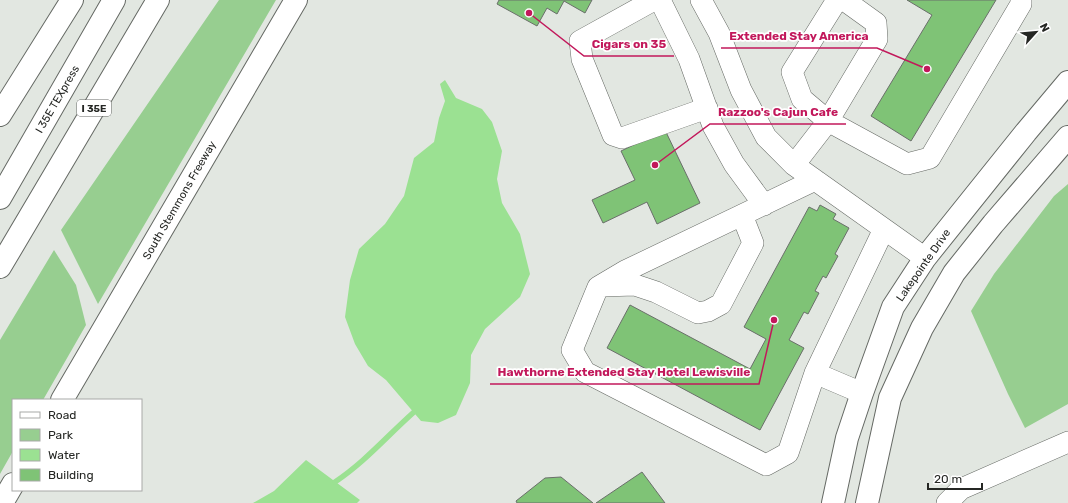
<svg xmlns="http://www.w3.org/2000/svg" width="1068" height="503" viewBox="0 0 1068 503" font-family="Rubik,sans-serif">
  <rect width="100%" height="100%" fill="#e2e7e1"/>
  <!-- green -->
  <path fill="#97ce90" d="M219 0H276L98 304 61 230Z
    M1068 184V404L1025 428 1008 394 971 311 994 274 1054 196Z
    M54 250 76 285 86 325 43 400H13V451L0 474V340Z"/>
  <!-- water -->
  <path fill="#9be192" d="M445 80 456 98 482 109 492 122 502 151 497 179 502 203 520 234 530 274 520 297 485 329 471 355 470 383 456 415 438 423 421 421 386 380 368 366 355 344 345 317 350 280 359 249 385 224 404 196 414 158 434 142 439 118 445 101 440 84Z
    M306 460 360 500 357 503H253L274 491Z"/>
  <g fill="none" stroke-linecap="round" stroke-linejoin="round">
    <!-- stream -->
    <path stroke="#9be192" stroke-width="5.5" d="M335 482C365 462 387 436 414 412"/>
  </g>
  <!-- building -->
  <path fill="#7fc376" stroke="#6a6f6a" d="M499 0H592L585 13 564 1 557 14 547 8 537 26 497 4Z
    M907 0H996L911 141 871 116 932 15Z
    M665 130 700 203 657 224 647 202 603 223 592 200 635 180 621 151Z
    M820 205 836 214 833 219 849 228 835 254 838 256 826 278 823 276 815 291 819 293 808 314 804 312 789 340 804 348 760 430 607 348 630 305 750 369 766 339 744 327 809 207 817 211Z
    M642 472 665 503H596Z
    M561 477 593 503H517L516 501 545 478Z"/>
  <g fill="none" stroke-linecap="round" stroke-linejoin="round">
    <!-- minor casing -->
    <g stroke="#656964" stroke-width="22">
      <path id="minor" d="M654 0 580 41 582 59 613 135 622 138 707 108
        M660 0 689 59 713 126 734 164 764 205
        M701 0 719 33 741 90 766 137 794 165 925 258
        M837 0 792 72 802 99 828 121 907 164 930 158 1021 4V0
        M794 165 828 121 877 39 876 23 844 0
        M815 180 625 271 598 287 572 350 585 372 766 465 788 453 815 373 884 229
        M602 286 635 285 656 292 698 313 708 311 721 304 753 243 742 215
        M815 373 862 393
        M947 503 961 489 1068 442"/>
    </g>
    <!-- major casing -->
    <g stroke="#656964" stroke-width="24">
      <path id="major" d="M62 400 296 0
        M2 503 13 484
        M833 503 847 438 862 393 893 307 925 258 1026 132 1068 82
        M867 503 890 398 922 328 954 273 993 224 1068 137"/>
    </g>
    <!-- highway casing -->
    <g stroke="#656964" stroke-width="24">
      <path id="highway" d="M0 115 72 0
        M0 198 114 0
        M0 267 158 0"/>
    </g>
    <!-- minor -->
    <use href="#minor" stroke="#fff" stroke-width="21"/>
    <!-- major -->
    <use href="#major" stroke="#fff" stroke-width="22"/>
    <!-- highway -->
    <use href="#highway" stroke="#fff" stroke-width="22"/>
  </g>
  <g text-anchor="middle" stroke-width="3.5" stroke-linejoin="round" paint-order="stroke">
    <!-- shield labels -->
    <rect fill="#fff" stroke="#666866" stroke-width="1" x="77" y="100" width="34" height="16" rx="3"/>
    <g font-size="10" font-weight="bold" fill="#252724">
      <text x="94" y="112">I 35E</text>
    </g>
    <!-- street labels -->
    <g font-size="11" fill="#252724" stroke="#fff">
      <text transform="translate(57 99) rotate(-60)" y="4">I 35E TEXpress</text>
      <text transform="translate(179 200) rotate(-60)" y="4">South Stemmons Freeway</text>
      <text transform="translate(923 265) rotate(-55)" y="4">Lakepointe Drive</text>
    </g>
  </g>
  <!-- callouts -->
  <path fill="none" stroke="#c2185b" stroke-width="1.5" d="M927 69L877 48H721M529 13L584 56H674M655 165L710 124H846M774 320L759 384H490"/>
  <g fill="#c2185b" stroke="#fff" stroke-width="1.5">
    <circle cx="927" cy="69" r="4"/>
    <circle cx="529" cy="13" r="4"/>
    <circle cx="655" cy="165" r="4"/>
    <circle cx="774" cy="320" r="4"/>
  </g>
  <g font-size="12" text-anchor="middle" font-weight="bold" fill="#c2185b" stroke="#fff" stroke-width="3.5" stroke-linejoin="round" paint-order="stroke">
    <text x="799" y="40">Extended Stay America</text>
    <text x="629" y="48">Cigars on 35</text>
    <text x="778" y="116">Razzoo's Cajun Cafe</text>
    <text x="624" y="376">Hawthorne Extended Stay Hotel Lewisville</text>
  </g>
  <!-- legend -->
  <rect x="12" y="399" width="130" height="92" fill="#ffffff" stroke="#a8a9a7"/>
  <rect x="20" y="412" width="20" height="6" fill="#ffffff" stroke="#a8a9a7"/>
  <text x="48" y="419" font-size="12" fill="#252724">Road</text>
  <rect x="20" y="429" width="20" height="12" fill="#97ce90" stroke="#a8a9a7"/>
  <text x="48" y="439" font-size="12" fill="#252724">Park</text>
  <rect x="20" y="449" width="20" height="12" fill="#9be192" stroke="#a8a9a7"/>
  <text x="48" y="459" font-size="12" fill="#252724">Water</text>
  <rect x="20" y="469" width="20" height="12" fill="#7fc376" stroke="#a8a9a7"/>
  <text x="48" y="479" font-size="12" fill="#252724">Building</text>
  <!-- north arrow -->
  <g transform="translate(1036 32) rotate(63)" stroke="#ffffff" stroke-width="3" paint-order="stroke">
  <path d="M0-3L7 15L0 10L-7 15Z" fill="#252724"/>
  <text y="-6" font-size="11" font-weight="bold" text-anchor="middle" fill="#252724">N</text>
  </g>
  <!-- scale -->
  <path d="M928 483v6h54v-6" fill="none" stroke="#252724" stroke-width="2"/>
  <text x="934" y="483" font-size="12" fill="#252724" stroke="#ffffff" stroke-width="3" paint-order="stroke">20 m</text>
</svg>
